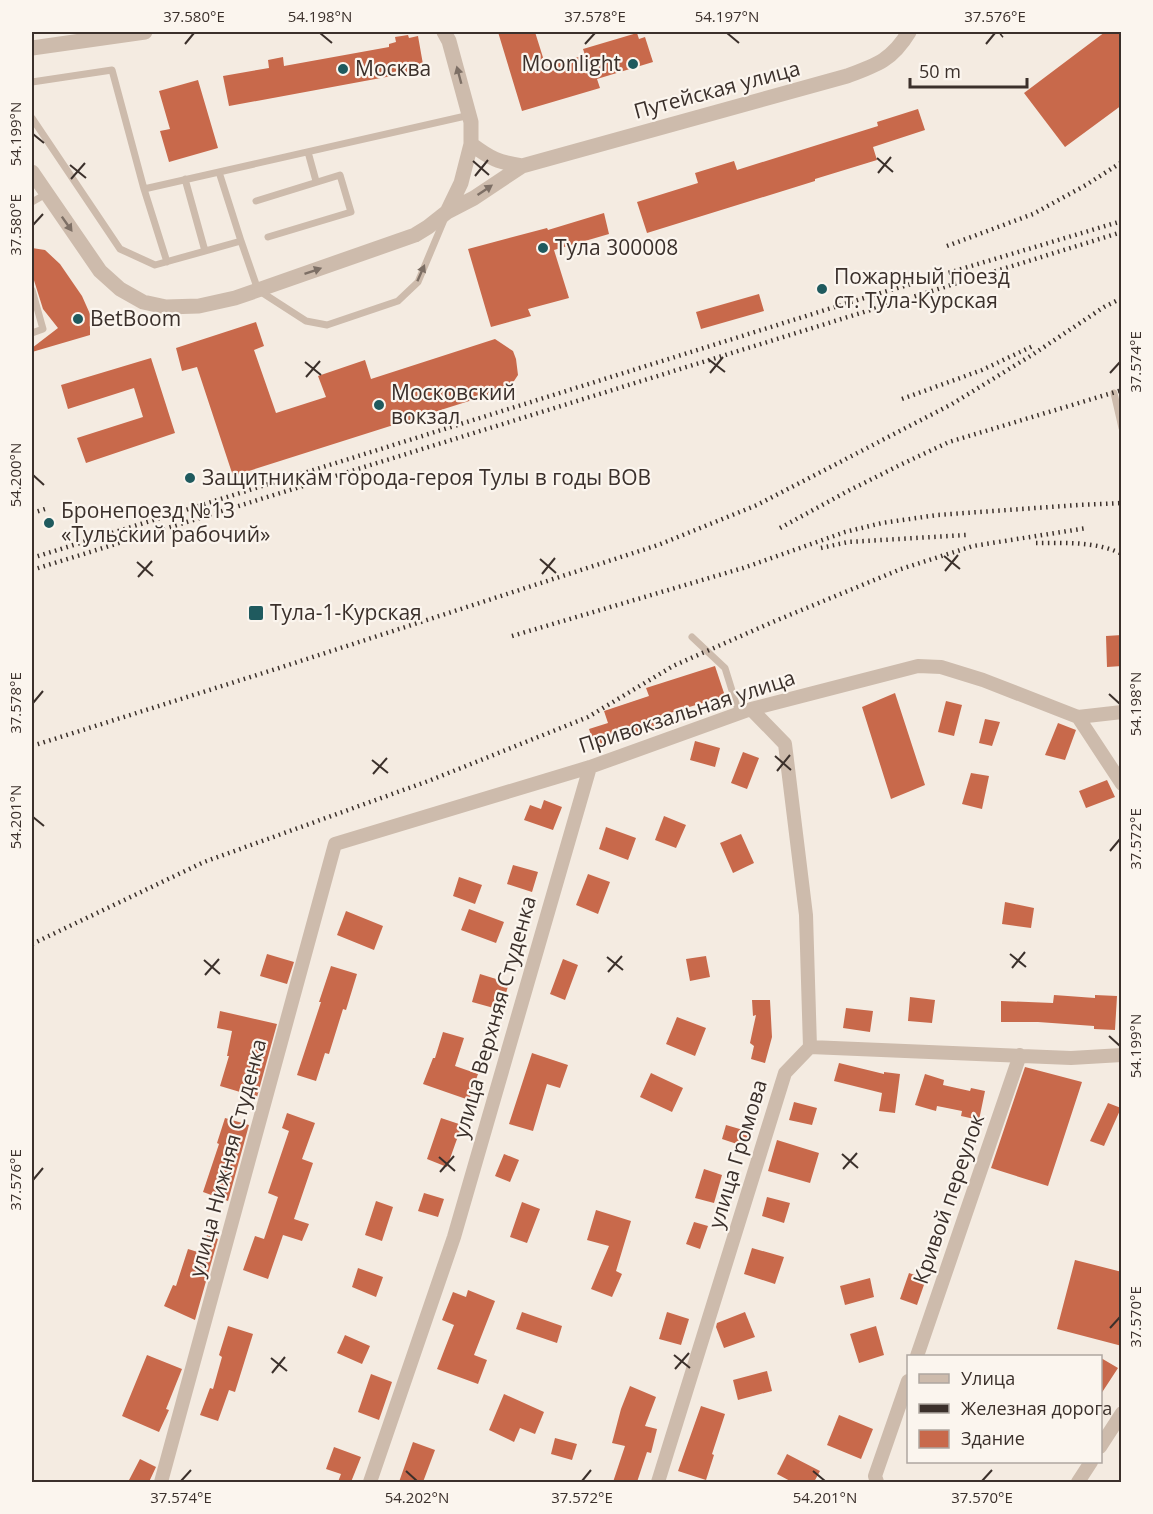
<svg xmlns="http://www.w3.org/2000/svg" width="1153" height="1514" viewBox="0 0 1153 1514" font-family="'Open Sans',sans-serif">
  <rect width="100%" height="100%" fill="#f4ebe1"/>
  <!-- building -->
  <path fill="#c8694b" d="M498 32H535L546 67 585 55 583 49 637 33 639 39 645 37 653 62 597 79 600 88 522 111Z
    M1105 32H1122V105L1065 147 1024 93Z
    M408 35 409 38 418 36 424 70 229 106 223 76 269 68 268 60 283 57 284 66 389 47V44L396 42 395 37Z
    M198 80 218 148 169 162 160 131 170 129 159 91Z
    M918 109 925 130 873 147 877 160 815 179V181L647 233 637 202 698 183 695 173 734 161 737 170 878 126 877 122Z
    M604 213 609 234 554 250 569 298 528 309 531 316 491 327 468 249 547 228 548 230Z
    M32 248 45 250 60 264 82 296 90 314V335L32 352V348L58 328 43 309 32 274Z
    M759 294 764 311 701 329 696 312Z
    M256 322 264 346 254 350 276 413 326 397 318 376 365 360 371 379 495 339 513 351 516 359 518 375 512 384 488 393V395L233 476 197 367 182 371 176 348Z
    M151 358 175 433 86 463 77 438 143 417 134 388 68 409 61 385Z
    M1122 635V666L1107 667 1106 636Z
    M715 666 725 696 657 717 660 726 595 747 589 729 608 723 604 711 649 696 646 688Z
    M895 693 925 785 891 799 862 707Z
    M946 701 962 705 954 736 938 732Z
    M985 719 1000 722 992 746 979 743Z
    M1058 723 1076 730 1065 760 1045 755Z
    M695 741 720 748 715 767 690 760Z
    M743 752 759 758 747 789 731 783Z
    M971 773 989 776 982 809 962 804Z
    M1107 780 1115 797 1086 808 1079 791Z
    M544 800 562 807 553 830 524 820 530 805 541 809Z
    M664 816 686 825 676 848 655 840Z
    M606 827 636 838 628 860 599 849Z
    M741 834 754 863 733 873 720 843Z
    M513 865 538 872 532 892 507 884Z
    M588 874 610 882 598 914 576 905Z
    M459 877 482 885 475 904 453 896Z
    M1005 902 1034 908 1031 928 1002 924Z
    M469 909 504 922 496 943 461 930Z
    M346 911 383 926 374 950 337 935Z
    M267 954 294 962 287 984 260 976Z
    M706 956 710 977 690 981 686 959Z
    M563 959 578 965 565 1000 550 994Z
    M331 966 357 974 346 1010 343 1009 329 1054 325 1053 316 1081 297 1075 321 1002H319Z
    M480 974 509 983 501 1010 472 1002Z
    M1054 995 1095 998V995L1117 996 1115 1030 1094 1029V1026L1038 1022H1001V1001L1053 1003Z
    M910 997 935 1000 932 1023 908 1021Z
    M752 1000H770L772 1037 765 1063 751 1059 754 1046 750 1043 756 1015 753 1016Z
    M846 1008 873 1011 870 1032 843 1028Z
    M220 1011 277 1024 257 1097 220 1086 229 1056H227L232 1031 217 1028Z
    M677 1017 706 1028 695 1056 666 1044Z
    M443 1032 464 1038 455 1066 478 1074 469 1100 423 1084 433 1058H435Z
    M532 1053 568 1065 560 1088 547 1084 533 1131 509 1124Z
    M839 1063 884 1074V1072L900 1074 895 1113 879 1111 882 1093 834 1081Z
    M1025 1067 1082 1082 1048 1186 991 1168Z
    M651 1073 683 1088 672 1112 640 1097Z
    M925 1074 944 1080 943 1085 970 1091 971 1088 985 1091 979 1120 961 1116 962 1111 937 1106 936 1111 915 1105Z
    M794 1102 817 1108 812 1125 789 1120Z
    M1108 1103 1121 1108 1104 1146 1090 1141Z
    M287 1113 315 1123 302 1159 313 1163 294 1219 309 1224 302 1241 283 1235 268 1279 243 1270 255 1236 264 1239 278 1197 268 1193 289 1131 282 1128Z
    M225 1118 249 1125 228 1201 203 1192 219 1144 217 1143Z
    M441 1118 462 1125 447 1167 427 1159Z
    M726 1125 750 1132 746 1147 722 1139Z
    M777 1140 819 1153 810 1183 768 1171Z
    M504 1154 519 1160 510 1182 495 1176Z
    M704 1169 722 1175 714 1203 695 1198Z
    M424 1193 444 1199 438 1217 418 1211Z
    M767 1197 790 1203 784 1223 762 1216Z
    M376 1201 393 1207 382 1241 365 1235Z
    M522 1202 540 1209 527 1243 510 1237Z
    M596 1210 631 1221 616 1271 622 1274 612 1297 591 1289 609 1246 587 1240Z
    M694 1222 708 1226 700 1249 686 1244Z
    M207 1235 218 1239 195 1320 164 1306 173 1285 176 1286 188 1249 201 1253Z
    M752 1248 784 1257 775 1284 744 1274Z
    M1075 1260 1122 1272V1346L1057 1329Z
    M358 1268 383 1277 376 1297 352 1287Z
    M909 1273 926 1279 917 1305 900 1299Z
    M870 1278 874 1297 845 1305 840 1286Z
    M468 1290 495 1301 474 1355 487 1360 478 1384 437 1369 454 1325 442 1320 453 1292 466 1297Z
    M522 1312 562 1326 557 1343 516 1329Z
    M667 1312 689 1319 681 1345 659 1339Z
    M745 1312 755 1337 724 1348 716 1327 717 1323Z
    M228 1326 253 1334 235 1392 229 1390 218 1421 200 1415 210 1388 213 1389 222 1357 219 1355Z
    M876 1326 884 1355 859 1363 850 1334Z
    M345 1335 370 1346 362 1364 337 1353Z
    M147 1355 182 1369 166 1409 169 1410 159 1432 122 1416Z
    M1101 1358 1118 1368 1101 1394Z
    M767 1371 772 1391 738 1400 733 1380Z
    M371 1374 392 1382 379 1420 358 1412Z
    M630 1386 656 1397 645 1426 657 1429 651 1453 647 1452 637 1482H613L625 1446 612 1443 621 1409Z
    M504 1394 544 1412 535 1434 520 1428 514 1442 489 1430Z
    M701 1406 725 1414 712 1454 714 1455 706 1480 678 1471Z
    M839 1415 873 1429 861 1459 827 1445Z
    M555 1438 577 1444 572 1460 551 1454Z
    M413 1442 435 1450 423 1482H399Z
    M334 1447 361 1457 351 1482H338L341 1474 326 1469Z
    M787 1454 820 1471 814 1482H792L777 1474Z
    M140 1459 156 1467 149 1482H128Z"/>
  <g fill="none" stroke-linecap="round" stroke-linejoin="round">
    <!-- service -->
    <path stroke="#cdbbac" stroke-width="7" d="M32 82 112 70 144 189 167 262
      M32 118 120 249 155 265 241 241 219 172
      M308 152 316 181
      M185 179 205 251
      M144 189 470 115
      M256 201 340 175 351 212 268 237
      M32 202 46 194
      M241 241 258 290 306 321 327 325 398 301 418 282 444 220
      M32 290 43 329 32 333
      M1114 393 1122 428
      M692 637 725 668 739 713"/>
    <!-- minor -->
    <path stroke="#cdbbac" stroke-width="14" d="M1078 717 1122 784
      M810 1047 1071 1058 1122 1055
      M917 1356 1020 1055
      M1100 1447 1122 1413
      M161 1482 335 844 590 767 751 709 918 666 941 667 983 680 1078 717 1122 712
      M370 1482 454 1237 590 767
      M658 1482 785 1073 810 1047 806 915 785 744 751 709
      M877 1482 875 1476 908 1381
      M1078 1482 1091 1462"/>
    <!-- tertiary -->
    <path stroke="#cdbbac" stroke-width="15" d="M444 32 449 41 471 122V144L461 183 447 212
      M32 48 145 32
      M471 144C491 159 498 162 522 166
      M32 172 100 271 120 289 143 302 166 307 199 306 235 298 258 290 415 235 428 227 447 212 474 198 522 166 847 76C877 65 892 60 909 32"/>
    <!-- rail -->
    <path stroke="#3b302b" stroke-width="4.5" stroke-dasharray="1.5 4.5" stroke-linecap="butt" d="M1001 36 1006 32
      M947 246 1033 214 1086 185 1122 162
      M902 399 982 370 1033 346
      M32 513 45 509
      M780 528 848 491 902 464 949 442 1122 390
      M1036 543C1064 543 1096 541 1122 554
      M821 548 848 542 966 535
      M32 558 854 301 1122 221
      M32 570 1122 232
      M512 636 743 568 845 532 882 523 937 515 1078 505 1122 503
      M32 746 279 668 658 545 757 505 952 404 1032 355 1104 307 1122 298
      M32 944 204 862 431 780 588 717 673 666 775 621 901 569 973 546 1087 528"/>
  </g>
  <!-- one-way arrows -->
  <defs><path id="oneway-solid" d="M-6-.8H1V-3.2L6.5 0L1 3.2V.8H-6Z" transform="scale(1.5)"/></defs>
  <g fill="#7d6f65">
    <use href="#oneway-solid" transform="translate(459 75) rotate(-105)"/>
    <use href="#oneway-solid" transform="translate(485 190) rotate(-34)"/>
    <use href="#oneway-solid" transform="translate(67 224) rotate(55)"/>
    <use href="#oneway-solid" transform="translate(313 271) rotate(-19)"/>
    <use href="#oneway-solid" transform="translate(421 273) rotate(-66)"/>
  </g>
  <!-- ticks -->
  <path fill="none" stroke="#3b302b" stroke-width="2" d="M320 33 332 43M727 33 739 43M185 44 194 33M585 44 595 33M986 44 995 33M33 134 44 143M877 158 893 172M473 161 489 175M70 165 86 178M878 173 891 157M475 176 488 160M71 179 85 163M33 225 43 214M708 359 725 372M305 362 321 375M710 373 723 357M1110 373 1120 362M306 377 320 361M33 475 44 485M944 556 960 569M540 559 556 573M137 562 153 576M945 571 958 555M542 574 555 558M138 577 152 561M1109 694 1120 704M33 703 43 691M775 756 791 770M372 760 388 773M777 771 790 755M373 774 387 758M33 817 44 826M1110 851 1120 839M1010 954 1026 967M607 957 623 970M204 960 220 974M1012 968 1025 952M608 972 622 956M205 975 219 959M1109 1036 1120 1046M842 1154 858 1168M439 1157 455 1171M843 1169 857 1153M440 1172 454 1156M33 1180 43 1168M1110 1328 1120 1317M674 1355 690 1368M271 1358 287 1371M675 1369 689 1353M272 1373 285 1357M406 1471 417 1481M813 1471 825 1481M181 1481 191 1470M582 1481 591 1470M982 1481 992 1470"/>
  <!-- markers -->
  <g fill="#1f5a5e" stroke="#fbf5ee" stroke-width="2">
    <circle cx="633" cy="64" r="6"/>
    <circle cx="343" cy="69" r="6"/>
    <circle cx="543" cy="248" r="6"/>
    <circle cx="822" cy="289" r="6"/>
    <circle cx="78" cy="319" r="6"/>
    <circle cx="379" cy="405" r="6"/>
    <circle cx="190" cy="478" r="6"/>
    <circle cx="49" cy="523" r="6"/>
    <rect x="248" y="605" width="16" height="16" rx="3"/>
  </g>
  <g text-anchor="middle" stroke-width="4.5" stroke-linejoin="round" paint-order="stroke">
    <!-- poi labels -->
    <g font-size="21" fill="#3b302b" stroke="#fbf5ee" text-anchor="start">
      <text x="621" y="71" text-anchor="end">Moonlight</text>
      <text x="355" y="76">Москва</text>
      <text x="555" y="255">Тула 300008</text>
      <text x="834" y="284">Пожарный поезд<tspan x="834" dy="24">ст. Тула-Курская</tspan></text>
      <text x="90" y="326">BetBoom</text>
      <text x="391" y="400">Московский<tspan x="391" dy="24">вокзал</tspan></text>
      <text x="202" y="485">Защитникам города-героя Тулы в годы ВОВ</text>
      <text x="61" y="518">Бронепоезд №13<tspan x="61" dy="24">«Тульский рабочий»</tspan></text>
      <text x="270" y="620">Тула-1-Курская</text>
    </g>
    <!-- street labels -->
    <g font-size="21" fill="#3b302b" stroke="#fbf5ee">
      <text transform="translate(717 90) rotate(-15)" y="7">Путейская улица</text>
      <text transform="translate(687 712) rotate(-18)" y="7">Привокзальная улица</text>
      <text transform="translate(495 1017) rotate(-74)" y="7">улица Верхняя Cтуденка</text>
      <text transform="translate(738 1154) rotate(-73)" y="7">улица Громова</text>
      <text transform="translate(228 1158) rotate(-75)" y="7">улица Нижняя Cтуденкa</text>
      <text transform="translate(949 1199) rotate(-71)" y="7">Кривой переулок</text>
    </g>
  </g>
  <!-- border -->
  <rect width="1153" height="1514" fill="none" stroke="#fbf5ee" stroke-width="66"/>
  <!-- legend -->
  <rect x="907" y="1355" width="195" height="108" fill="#fbf5ee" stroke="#aea6a0" stroke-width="1.5"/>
  <rect x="919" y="1374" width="30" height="9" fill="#cdbbac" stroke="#aea6a0" stroke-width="1.5"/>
  <text x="961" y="1385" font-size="18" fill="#3b302b">Улица</text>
  <rect x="919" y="1404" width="30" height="9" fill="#3b302b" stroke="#aea6a0" stroke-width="1.5"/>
  <text x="961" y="1415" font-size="18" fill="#3b302b">Железная дорога</text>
  <rect x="919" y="1430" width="30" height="18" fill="#c8694b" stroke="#aea6a0" stroke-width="1.5"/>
  <text x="961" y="1445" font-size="18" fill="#3b302b">Здание</text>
  <!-- scale -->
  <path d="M910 78v9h117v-9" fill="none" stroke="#3b302b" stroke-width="3"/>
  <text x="919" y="78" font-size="18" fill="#3b302b" stroke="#fbf5ee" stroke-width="4.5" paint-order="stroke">50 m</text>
  <rect x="33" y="33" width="1087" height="1448" fill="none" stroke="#3b302b" stroke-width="2"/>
  <g font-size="15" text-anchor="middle" fill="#3b302b">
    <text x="194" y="22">37.580°E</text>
    <text x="320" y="22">54.198°N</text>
    <text x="595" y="22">37.578°E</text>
    <text x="727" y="22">54.197°N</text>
    <text x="995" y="22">37.576°E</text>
    <text transform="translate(16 134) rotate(-90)" y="5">54.199°N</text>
    <text transform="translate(16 225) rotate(-90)" y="5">37.580°E</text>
    <text transform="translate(1136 362) rotate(-90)" y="5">37.574°E</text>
    <text transform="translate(16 475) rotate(-90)" y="5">54.200°N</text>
    <text transform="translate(16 703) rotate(-90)" y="5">37.578°E</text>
    <text transform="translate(1136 704) rotate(-90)" y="5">54.198°N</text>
    <text transform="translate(16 817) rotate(-90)" y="5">54.201°N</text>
    <text transform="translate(1136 839) rotate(-90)" y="5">37.572°E</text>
    <text transform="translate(1136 1046) rotate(-90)" y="5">54.199°N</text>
    <text transform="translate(16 1180) rotate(-90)" y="5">37.576°E</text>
    <text transform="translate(1136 1317) rotate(-90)" y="5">37.570°E</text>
    <text x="181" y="1503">37.574°E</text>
    <text x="417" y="1503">54.202°N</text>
    <text x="582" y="1503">37.572°E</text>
    <text x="825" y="1503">54.201°N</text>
    <text x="982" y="1503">37.570°E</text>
  </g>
</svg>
